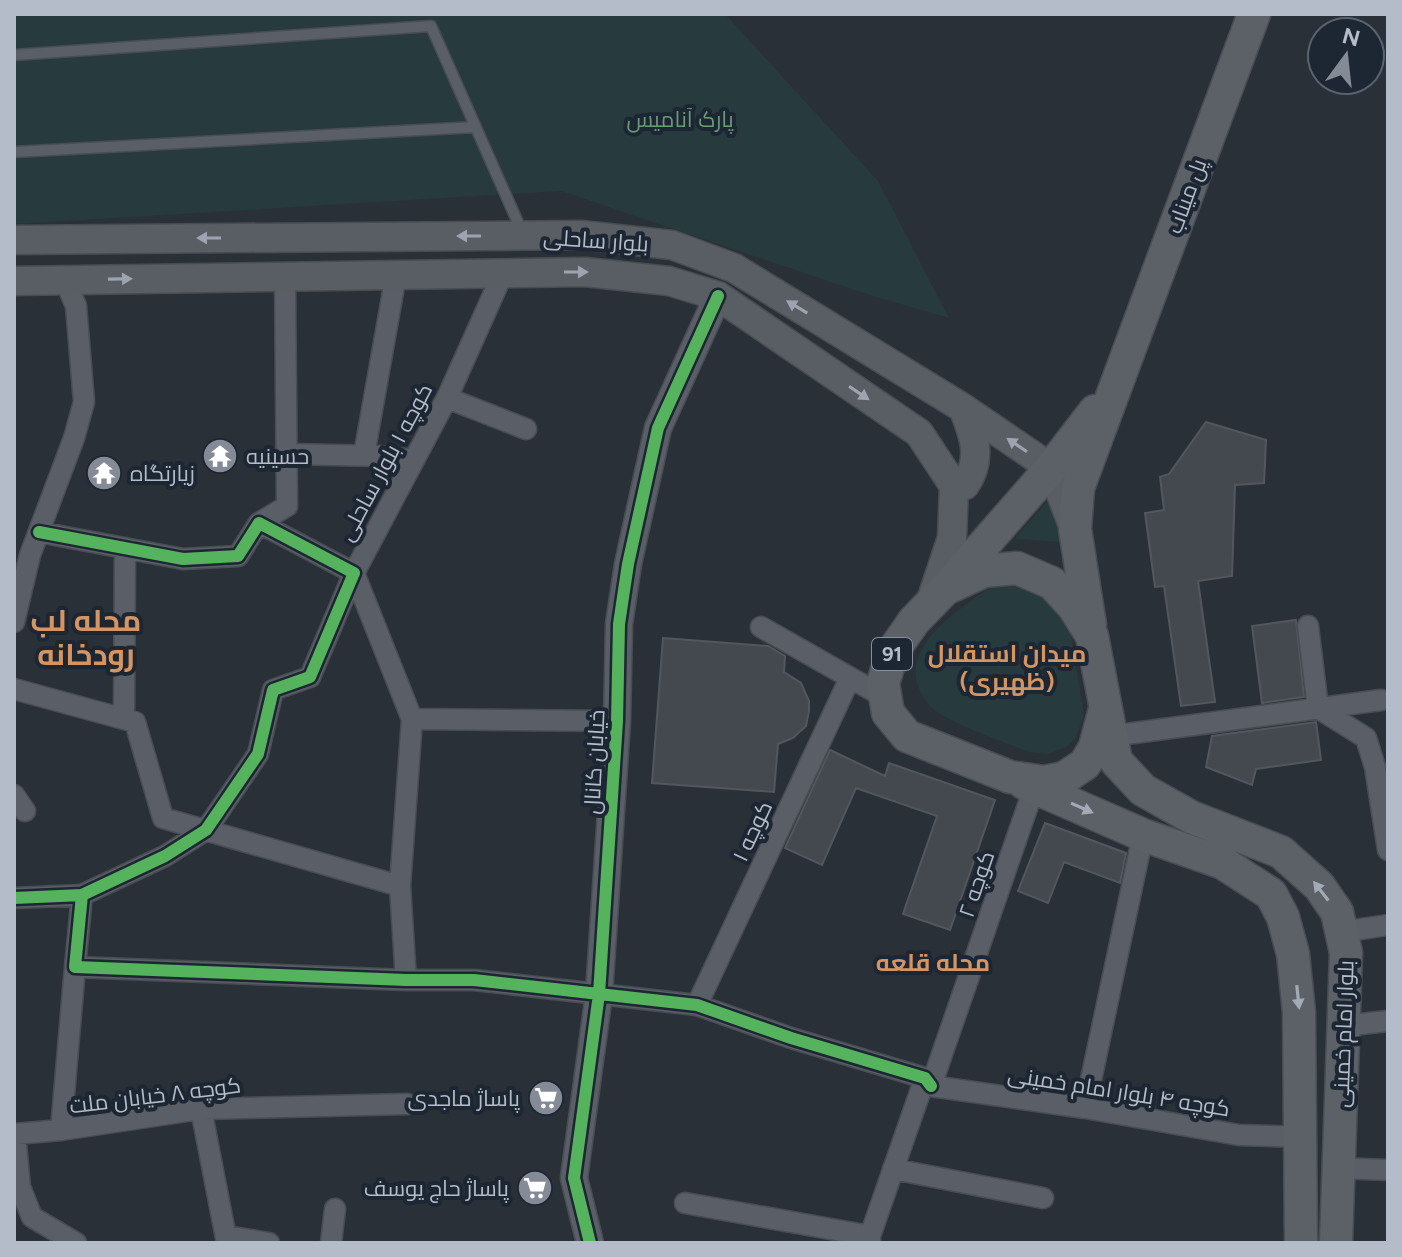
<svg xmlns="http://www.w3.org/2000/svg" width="1402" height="1257" viewBox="0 0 1402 1257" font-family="Figtree,Cairo,sans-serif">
  <rect width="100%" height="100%" fill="#2a3038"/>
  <!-- green -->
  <path fill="#273a3e" d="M14 14H725L878 181 949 318 873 296 561 191 14 224Z
    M1052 496 1063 542 1014 539Z
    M1009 582 1034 585 1069 621 1084 715 1075 739 1066 747 1048 754 1029 752C1005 742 944 722 929 705 898 668 927 635 956 612 974 599 987 586 1009 582Z"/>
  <!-- building -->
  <path fill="#444950" stroke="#52575f" stroke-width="2" d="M1206 422 1266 440 1264 483 1235 485 1232 576 1198 581 1215 702 1181 706 1164 586 1155 587 1145 513 1164 510 1160 477 1169 474Z
    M1296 620 1304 697 1262 703 1252 626Z
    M663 638 768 646 785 656 784 672 801 683 809 701V711L806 726 793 738 778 744 774 792 652 783Z
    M1316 722 1321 760 1256 769 1252 785 1206 767 1212 736Z
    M830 750 885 776 889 763 995 800 950 930 903 914 937 816 856 788 822 865 785 848Z
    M1045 823 1126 853 1120 883 1064 862 1048 903 1018 891Z"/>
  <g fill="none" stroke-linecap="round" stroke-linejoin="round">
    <!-- service casing -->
    <g stroke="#484c53" stroke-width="13">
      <path id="service" d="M14 55 431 26 523 234
        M14 152 476 127"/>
    </g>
    <!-- minor casing -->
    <g stroke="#484c53" stroke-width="23">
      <path id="minor" d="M447 398 526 429
        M287 454 379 456 414 460
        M364 455 396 275
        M259 523 287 506 285 276
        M39 532 183 559 238 556 259 523 354 573 310 677 273 690 258 754 206 830 165 856 82 895
        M14 622 30 555 74 438 84 402 76 306 65 280
        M1308 626 1318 708 1366 738 1375 767 1388 850
        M761 627 886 698
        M14 689 135 722 163 818 400 886 412 719 617 721
        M124 719 125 548
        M412 719 354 573 447 398 503 273
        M1111 736 1381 700
        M14 795 25 811
        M400 886 406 980
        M14 898 82 895 75 967 406 980H474L697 1005 791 1038 925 1078 931 1086
        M1341 932 1388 925
        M697 1005 850 678
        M1343 1026 1388 1021
        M931 1086 1085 1108 1239 1135 1300 1137
        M931 1086 1034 788
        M1085 1108 1143 835
        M201 1109 227 1243
        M61 1130 75 967
        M1339 1168 1388 1170
        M893 1169 1043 1198
        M14 1187H20L15 1134 61 1130 201 1109 407 1104
        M20 1187 32 1217 76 1243
        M685 1203 870 1236
        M226 1236 269 1243
        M331 1243 335 1209
        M870 1243V1236L925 1078"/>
    </g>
    <!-- tertiary casing -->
    <g stroke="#484c53" stroke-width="29">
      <path id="tertiary" d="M590 1243 574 1178 599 994 617 721 619 624 628 564 658 428 718 296"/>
    </g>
    <!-- secondary casing -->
    <g stroke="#484c53" stroke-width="31">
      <path id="secondary" d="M14 240 581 235 672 245 734 268 963 408 1051 468 1074 528
        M14 281 585 272 669 281 718 296 919 433 954 486 952 538 930 604
        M954 486 965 485C983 459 974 435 963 408"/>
    </g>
    <!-- primary casing -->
    <g stroke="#484c55" stroke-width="35">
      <path id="primary" d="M953 580 1051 468 1095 411
        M1090 625 1075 529 1078 488 1254 14
        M1105 709 1095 747 1085 764 1064 778 1044 782 1010 777 907 736 888 713 883 683 893 651 914 621 945 589 984 571 1017 568 1052 583 1074 607 1092 636 1116 761 1143 790 1191 817 1281 852 1319 886 1337 912 1346 953 1336 1243
        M1024 783 1143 835 1223 863 1271 894 1283 917 1293 954 1299 1012 1301 1243"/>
    </g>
    <!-- service -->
    <use href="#service" stroke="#5a5e66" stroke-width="10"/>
    <!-- minor -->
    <use href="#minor" stroke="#5a5e66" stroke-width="20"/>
    <!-- tertiary -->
    <use href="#tertiary" stroke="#5a5e66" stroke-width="26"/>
    <!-- secondary -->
    <use href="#secondary" stroke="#595d64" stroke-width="28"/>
    <!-- primary -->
    <use href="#primary" stroke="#5c6168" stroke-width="32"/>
    <!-- cycleway casing -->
    <g stroke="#1d2633" stroke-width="17">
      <path id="cycleway" d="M39 532 183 559 238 556 259 523 354 573 310 677 273 690 258 754 206 830 165 856 82 895
        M14 898 82 895 75 967 406 980H474L697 1005 791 1038 925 1078 931 1086
        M590 1243 574 1178 599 994 617 721 619 624 628 564 658 428 718 296"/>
    </g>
    <!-- cycleway -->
    <use href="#cycleway" stroke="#56b35d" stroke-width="12"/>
  </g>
  <!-- one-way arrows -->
  <defs><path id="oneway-solid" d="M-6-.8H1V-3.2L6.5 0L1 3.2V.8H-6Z" transform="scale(2)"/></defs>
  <g fill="#9da4b0">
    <use href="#oneway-solid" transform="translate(469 236) rotate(180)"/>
    <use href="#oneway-solid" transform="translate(209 238) rotate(180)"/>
    <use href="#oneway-solid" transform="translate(576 272)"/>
    <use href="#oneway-solid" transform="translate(120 279) rotate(-1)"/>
    <use href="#oneway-solid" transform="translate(797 307) rotate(-149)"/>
    <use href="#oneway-solid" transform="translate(859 393) rotate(34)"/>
    <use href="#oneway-solid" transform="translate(1017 445) rotate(-146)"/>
  </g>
  <g fill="#a2aab6">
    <use href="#oneway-solid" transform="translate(1082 808) rotate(24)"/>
    <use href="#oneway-solid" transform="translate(1321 891) rotate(-128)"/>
    <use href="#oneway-solid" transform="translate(1298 997) rotate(84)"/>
  </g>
  <!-- icons -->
  <defs>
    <g id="temple-disc" transform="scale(1.8)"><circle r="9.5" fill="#848b96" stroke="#1d2633"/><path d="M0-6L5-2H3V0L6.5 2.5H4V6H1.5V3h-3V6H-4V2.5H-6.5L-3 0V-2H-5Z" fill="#fff"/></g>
    <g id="supermarket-disc" transform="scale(1.8)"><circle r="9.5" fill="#848b96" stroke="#1d2633"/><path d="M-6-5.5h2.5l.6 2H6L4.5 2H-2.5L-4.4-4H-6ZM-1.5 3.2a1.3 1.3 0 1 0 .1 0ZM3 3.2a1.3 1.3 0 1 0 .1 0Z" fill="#fff"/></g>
  </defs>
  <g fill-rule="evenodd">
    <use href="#temple-disc" x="220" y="456"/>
    <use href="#temple-disc" x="104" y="473"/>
    <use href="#supermarket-disc" x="546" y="1098"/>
    <use href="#supermarket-disc" x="535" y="1188"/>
  </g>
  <g text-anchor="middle" stroke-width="8" stroke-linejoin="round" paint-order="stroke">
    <!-- shield labels -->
    <rect fill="#1d2633" stroke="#878f9c" stroke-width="2" x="872" y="638" width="40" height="32" rx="6"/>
    <g font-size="20" font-weight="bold" fill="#b4bcc9">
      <text x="892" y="661">91</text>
    </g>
    <!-- park labels -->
    <g font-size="22" fill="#6b9a76" stroke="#1d2633">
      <text x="680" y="127">پارک آنامیس</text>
    </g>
    <!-- street labels -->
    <g font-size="22" fill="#b4bcc9" stroke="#1d2633">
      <text transform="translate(1186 196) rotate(-70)" y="8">پل میناب</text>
      <text transform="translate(596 240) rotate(4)" y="8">بلوار ساحلی</text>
      <text transform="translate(385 462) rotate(-62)" y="8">کوچه ۱ بلوار ساحلی</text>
      <text transform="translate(594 762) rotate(-87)" y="8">خیابان کانال</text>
      <text transform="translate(752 831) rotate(-65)" y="8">کوچه ۱</text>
      <text transform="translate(976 884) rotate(-71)" y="8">کوچه ۲</text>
      <text transform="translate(1343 1034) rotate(-88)" y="8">بلوار امام خمینی</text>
      <text transform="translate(1119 1091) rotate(9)" y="8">کوچه ۴ بلوار امام خمینی</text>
      <text transform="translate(155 1095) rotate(-7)" y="8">کوچه ۸ خیابان ملت</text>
    </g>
    <!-- poi labels -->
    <g font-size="22" fill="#b4bcc9" stroke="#1d2633" text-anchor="start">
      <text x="246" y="464">حسینیه</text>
      <text x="130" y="481">زیارتگاه</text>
      <text x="520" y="1106" text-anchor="end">پاساژ ماجدی</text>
      <text x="509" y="1196" text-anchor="end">پاساژ حاج یوسف</text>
    </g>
    <!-- neighbourhood labels -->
    <g font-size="24" font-weight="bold" fill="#d59563" stroke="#1d2633">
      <text x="1007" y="662">میدان استقلال<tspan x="1007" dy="28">(ظهیری)</tspan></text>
      <text x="933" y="971">محله قلعه</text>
    </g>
    <!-- district labels -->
    <g font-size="30" font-weight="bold" fill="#d59563" stroke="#1d2633">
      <text x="86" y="631">محله لب<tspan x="86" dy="34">رودخانه</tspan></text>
    </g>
  </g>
  <!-- border -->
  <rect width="1402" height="1257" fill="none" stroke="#b4bcc9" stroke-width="32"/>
  <!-- north arrow -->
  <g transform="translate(1346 56) rotate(15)"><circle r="38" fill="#1d2633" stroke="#59626f" stroke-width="2"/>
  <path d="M0-6L14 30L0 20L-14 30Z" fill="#848b96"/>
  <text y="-12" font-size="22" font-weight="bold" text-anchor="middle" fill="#b4bcc9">N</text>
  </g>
</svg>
